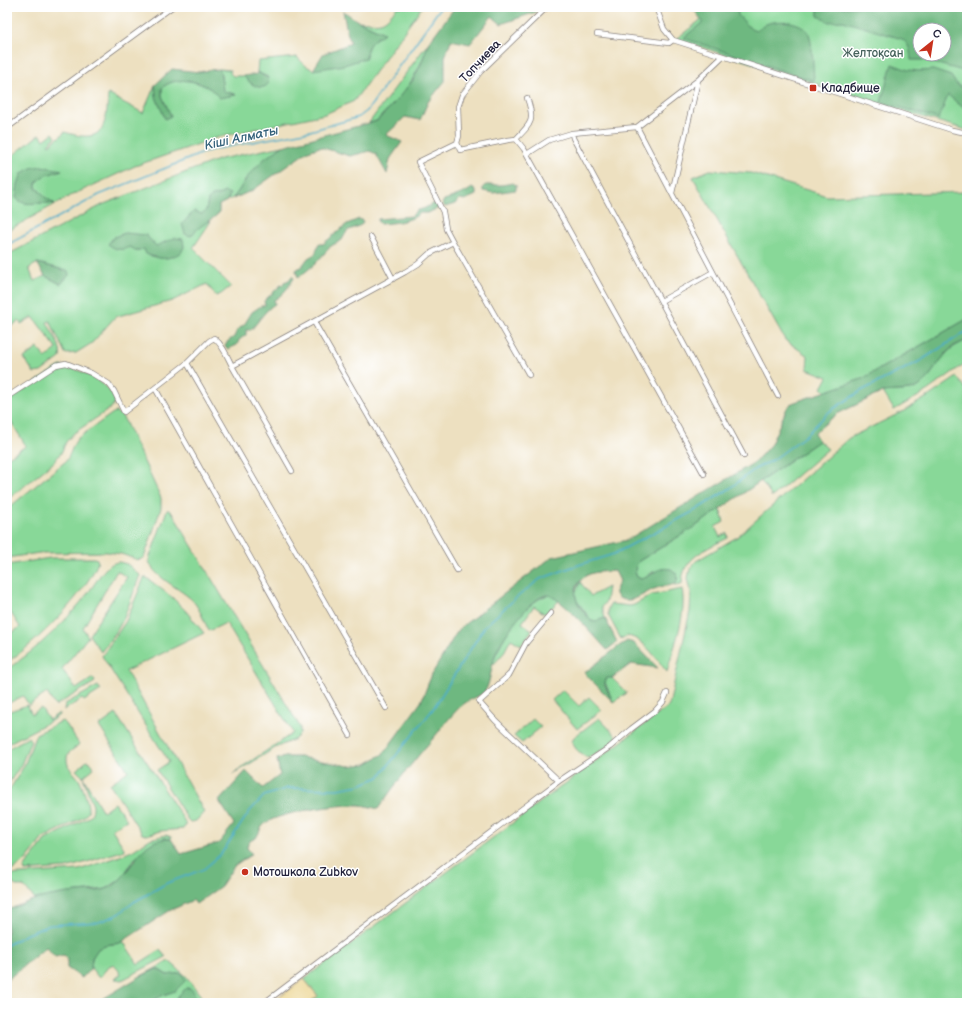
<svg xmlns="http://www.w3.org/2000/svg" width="974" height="1010" viewBox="0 0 974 1010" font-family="'Balsamiq Sans',sans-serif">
  <rect width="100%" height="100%" fill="#fff"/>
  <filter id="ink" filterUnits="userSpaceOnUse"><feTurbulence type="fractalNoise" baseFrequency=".025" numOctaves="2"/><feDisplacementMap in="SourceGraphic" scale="8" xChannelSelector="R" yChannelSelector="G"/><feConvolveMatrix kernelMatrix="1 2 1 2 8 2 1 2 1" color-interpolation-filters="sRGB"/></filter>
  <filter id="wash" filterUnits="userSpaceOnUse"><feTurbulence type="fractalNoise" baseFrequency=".012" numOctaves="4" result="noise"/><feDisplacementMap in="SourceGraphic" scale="16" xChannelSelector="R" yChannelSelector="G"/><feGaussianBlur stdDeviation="0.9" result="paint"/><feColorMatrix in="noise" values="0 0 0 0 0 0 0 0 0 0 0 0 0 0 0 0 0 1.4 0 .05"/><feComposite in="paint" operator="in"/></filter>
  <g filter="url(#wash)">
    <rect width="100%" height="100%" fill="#ede0c0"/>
    <!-- green -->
    <path fill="#88d898" stroke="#557d6a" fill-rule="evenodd" d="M397 7H422L354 101 325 114 219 137 135 166 70 196 7 231V160L40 134 44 140 53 133 56 137 48 144 49 145 63 134 64 132C72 134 81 137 89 136 108 135 107 107 108 94L143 113 155 85C156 102 159 105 171 116L162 96V88C174 76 195 80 209 88 213 90 215 94 219 95 224 95 230 94 235 94L223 91 220 69 231 70 230 73 233 76H243L253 85 268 77 257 72 258 61 297 57 305 65 313 70 367 50 370 42 384 33 358 21C382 23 382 26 397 7ZM41 166 61 170 44 176 36 183V187L45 197 55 204C50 203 45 203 41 203 31 203 24 206 16 198Z
      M694 7H967V130L892 108 676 39 702 19ZM920 30H944V54H920Z
      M429 42C419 71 409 89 387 110 378 118 381 120 368 124Z
      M283 146C271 155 259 163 249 175 242 183 238 197 227 201L230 195 225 192 218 195 212 196 208 200 206 210 202 214 196 229 203 223 211 221 193 248 231 286 221 294 216 296 207 284 172 301 115 317 92 343 76 353 67 354 65 353 50 321 47 322C52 333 63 347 60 358L41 372 34 373 24 358 38 348 45 358 57 349 33 317 21 324 19 321 7 329V255L104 204 220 159ZM38 263 68 271 61 284 45 276 34 281 29 268Z
      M710 170 751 173 827 196 967 192V319L862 379 826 392 822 388 828 377 807 369 808 356 785 340 693 177Z
      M967 340V362L924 393 894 410 883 392C892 390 902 392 911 390 928 385 935 365 946 354 952 347 959 344 967 340Z
      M61 366C72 366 97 378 105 386 110 390 114 396 115 402L111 408 74 433 66 442 61 453 54 462 7 500V458L26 446 7 415V401L57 368Z
      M957 377 967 390V1003H309L318 996 304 979 669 706 690 611 691 592 688 578 690 569 696 561 737 537 849 438 902 412 929 396Z
      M116 412 122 416 125 421 161 498V508L144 558 138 560 121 554 107 552 39 553 7 558V509L66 461C71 454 72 445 78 438L113 413Z
      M819 441 828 449 772 497 761 481Z
      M720 509 724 522 715 527 720 537 727 533 728 538C708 548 682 557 682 584L674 585 676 583 654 571 645 578 641 579 637 577C634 571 635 567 639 561L696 526Z
      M167 510H169L173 514 300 727V734L295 739 275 748 232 775 236 771 293 733 226 623 209 631C204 621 200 609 193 601 182 589 149 575 149 559Z
      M50 558H94L97 559 98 562C87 592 35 645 7 662V636L20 627 7 607V565Z
      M119 562 127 564 140 575 124 618 116 632 101 652 89 635 127 577 117 571 83 628 88 637 62 669 76 689 93 678 95 682 55 706 47 693 29 705 23 696 7 704V669C37 650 73 615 93 586 100 576 106 563 119 562Z
      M144 578H147L173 598 185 610 204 633 126 671 204 812 196 821 190 822 188 820 157 770 169 762 102 656 126 621Z
      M580 582 591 596 608 587 606 601 602 607 605 618 596 621 591 620 577 601 575 594Z
      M682 589C687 615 674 646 667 672 657 660 644 638 627 636L621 639 608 615V608L611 604 630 606 634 605 652 595Z
      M548 595 552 596 559 601 545 614 534 606 522 623 532 630 521 645 511 639 503 654 491 667C499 642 522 603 548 595Z
      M609 677 612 678 627 693 613 702 605 682 606 679Z
      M98 686 101 690 84 701 82 699 64 710 65 704Z
      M563 690 579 706 589 697 602 710 577 729 552 700Z
      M27 705 32 714 41 708 49 720 59 713V715L51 721 7 744V712Z
      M116 714 184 820C186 824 186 826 183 829L160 831 147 835 142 834 110 784 128 771 99 726Z
      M599 718 617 737 609 746 588 758C582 756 574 748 572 742L574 737Z
      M533 719 541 727 522 743 514 736Z
      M62 721 66 724 79 744C75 750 66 751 67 760 67 767 74 773 78 778 82 784 89 804 88 811 87 814 85 816 82 818L43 838 26 860 13 870 7 872V794L24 766 36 734Z
      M29 737 31 740 21 765 7 786V749Z
      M88 760 94 768 83 777 103 812 115 803 127 820 112 829 125 850 87 862 66 868 25 871 24 868 45 840 89 817C92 814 93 811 93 806L83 777 76 770Z
      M166 835 171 837V839L164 838 134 859 121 879 106 889 78 892 35 899 23 886H16L7 879V876L8 875 79 870 115 858 132 851 150 839Z
      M123 941 138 964 160 950 166 957 122 980 115 979 121 974 114 964 109 966 99 978 91 968C91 959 94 948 105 945 112 944 117 945 123 941Z
      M169 961 186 976 206 1003H198L197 1000 180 994 173 1003H149L163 995 172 992 170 975C164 975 162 970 157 969L139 977Z"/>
    <!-- forest -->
    <path fill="#6eb880" stroke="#486d5e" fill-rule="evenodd" d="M455 7H535L536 12 501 24 492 16 470 44 451 40 445 57V81L428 102 420 120 405 117 386 135 402 142 390 159 387 174 376 154 370 151 350 156 320 147 308 151 253 190 233 199 248 176 264 159 283 146 377 121 395 102 413 80 421 64 429 42Z
      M692 7H711L714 10V7H737L738 15 751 29 756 31C759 29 763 26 766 24 779 19 806 20 810 37 813 51 813 67 814 81L683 38 703 22Z
      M818 7H967V72L923 60H911C910 51 910 45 902 39L843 21 829 22 818 16ZM920 30H944V54H920Z
      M343 11 358 21 384 33C372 42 367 42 366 58L344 65 313 70 323 54 351 43 347 32Z
      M892 64 908 70 920 71 933 70 951 76 957 85 967 89V108L961 106 948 95 939 119 881 102Z
      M172 69 199 72 209 70 220 69 223 91 236 95 219 98C209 81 176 74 162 88V96L171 116 165 119 156 97 155 85Z
      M257 72 268 78C269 81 269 84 266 86 257 91 249 81 243 76L257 74Z
      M41 166 62 170 44 176 36 183V188L45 197 55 204C51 203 46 203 42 203 31 203 24 206 16 198L18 184 22 173 31 168Z
      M513 183 516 185V190L493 193 483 191V187L486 185H502Z
      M472 188 476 191V195L465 200 460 199 455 204 445 207 442 204 444 200C451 198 468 192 472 188Z
      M225 192 230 194 227 201 219 205V213C210 222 199 225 191 236L185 234 182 224 194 211 202 214 206 210 208 200 212 196 218 195Z
      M436 203 439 208 427 213H420C411 222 392 223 380 224L378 222V219L412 216C417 208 420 211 427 207 431 205 431 204 436 203Z
      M359 219 363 221 361 225 347 231 342 240 331 246 315 264 298 278 296 270 302 266 308 258 315 254 319 244H323L347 224Z
      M125 233 146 235 156 246 174 238 183 239 184 247 181 253C165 260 162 260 146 254L144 249 137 251 130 247C120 251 116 250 108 244L114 237Z
      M37 263 68 271 69 275 61 284 45 276Z
      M292 276 294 278C289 287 283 295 274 300L275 304C267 308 258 322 251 330H246V335L239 340 237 345 228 349 225 346 228 341 234 337 237 330 244 325 252 312 261 306 265 305 264 301 281 285H283L284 282 289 280Z
      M967 319V340L954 346 946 353 928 378 920 386 911 390 883 392 837 414 814 433 819 441 696 526 639 561C635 567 634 571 637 577L641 579C654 576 655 566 671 569 677 573 679 577 676 583 670 587 663 585 657 588 646 591 634 604 621 599 612 595 617 587 620 581L615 571C607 572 597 571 590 574 584 576 582 579 578 584 570 597 582 610 591 620L596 621 605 618 617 642 607 650C598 640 558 594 547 595 531 597 501 639 496 653 492 662 490 685 485 691 481 696 475 697 470 700 466 702 461 706 458 709 450 717 443 726 436 735 415 759 396 783 378 809 372 807 366 806 360 805 341 804 280 812 266 823 260 827 260 832 256 838 251 840 247 842 247 848L252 854 235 865 221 886 196 904 193 900 169 911 120 943 105 945 98 949 92 958 91 968 82 978 67 968V958L64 955 55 957 46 947 7 980V910C16 907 26 902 36 899 49 896 65 893 78 892 87 891 98 892 106 889 131 881 137 835 171 839L181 854 219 843 234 824 219 801 246 771 263 788 280 775 277 759 285 757H300L349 766 366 764 383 754 421 702 432 674 455 635 461 627 552 557 627 540 755 462 771 444 787 408 792 403 862 379Z
      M627 641 634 643 658 668 631 664 612 678H607L605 682V685L613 702 584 673 619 646Z
      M157 969 167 975 180 973 182 974 186 980 175 991 163 995 149 1003H96L139 977Z
      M186 988H190L194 992 198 1003H173L180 994Z"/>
    <!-- sand -->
    <path fill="#eeda9e" stroke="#887e6c" d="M304 979 318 996 309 1003H271Z"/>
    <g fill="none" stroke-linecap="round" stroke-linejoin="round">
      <!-- stream -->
      <path stroke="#4baeca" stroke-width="1.5" d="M7 245 99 195 208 151 221 148 310 131 359 117 367 111 441 7
        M7 945 27 934 50 925 99 922 117 915 134 902 167 883 204 869 221 854 250 811 264 796 288 788 337 789 360 785 379 777 433 709 485 626 516 598 540 579 575 566 614 554 696 510 729 489 755 469 773 460 805 436 830 411 861 391 920 361 967 331"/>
    </g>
  </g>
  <g filter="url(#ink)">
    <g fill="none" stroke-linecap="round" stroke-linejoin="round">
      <!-- minor casing -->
      <g stroke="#88817e" stroke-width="6">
        <path id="minor" d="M656 7 664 29 673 40 952 130 967 133
          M597 34 669 43 673 40
          M722 57 698 80 637 127 572 133 573 138 744 456
          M637 127 778 396
          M7 128 172 7
          M516 139 524 149 704 474
          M457 143 418 162 443 212 446 229 453 242 529 375
          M457 143 459 136 458 107 462 95 481 71 547 7
          M457 143 460 150 508 140 516 139C532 123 535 120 527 98
          M527 154 549 140 572 133
          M672 193 698 80
          M371 237 393 279
          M661 301 713 272
          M314 322 457 570
          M187 363 209 341 214 338C223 345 227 356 232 366L405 272 418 264 429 254 453 242
          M232 366 292 471
          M155 388 350 735
          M7 397 56 365 66 363 91 373 109 384 114 391 124 412 187 363 386 708
          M551 613 526 643 509 675 479 702 495 720 559 781
          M264 1003 559 781 610 747 631 729 655 711 663 702 667 693"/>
      </g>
      <!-- minor -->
      <use href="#minor" stroke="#fff" stroke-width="4.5"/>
    </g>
  </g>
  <!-- markers -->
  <g fill="#c8321e" stroke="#fff" stroke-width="1.5">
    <rect x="809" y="84" width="8" height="8" rx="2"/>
    <circle cx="245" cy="872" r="4"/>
  </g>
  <g text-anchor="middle" stroke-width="3" stroke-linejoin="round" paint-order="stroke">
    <!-- park labels -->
    <g font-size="12" fill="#46625c" stroke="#fff">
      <text x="873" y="57">Желтоқсан</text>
    </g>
    <!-- street labels -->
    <g font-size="12" fill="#22223b" stroke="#fff">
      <text transform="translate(480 61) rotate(-47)" y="4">Топчиева</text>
    </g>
    <!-- poi labels -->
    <g font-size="12" fill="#22223b" stroke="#fff" text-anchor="start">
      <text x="821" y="92">Кладбище</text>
      <text x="253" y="876">Мотошкола Zubkov</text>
    </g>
    <!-- water labels -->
    <g font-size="13" font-style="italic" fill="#34617b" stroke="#fff">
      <text transform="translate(241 137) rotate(-12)" y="5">Кіші Алматы</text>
    </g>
  </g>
  <!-- margin -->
  <rect width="974" height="1010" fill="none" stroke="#fff" stroke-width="24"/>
  <!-- north arrow -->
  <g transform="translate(932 42) rotate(30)"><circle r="19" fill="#ffffff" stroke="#a7a7b1"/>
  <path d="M0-3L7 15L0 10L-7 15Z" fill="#c8321e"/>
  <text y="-6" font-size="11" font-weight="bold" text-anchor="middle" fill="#22223b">С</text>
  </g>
</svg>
